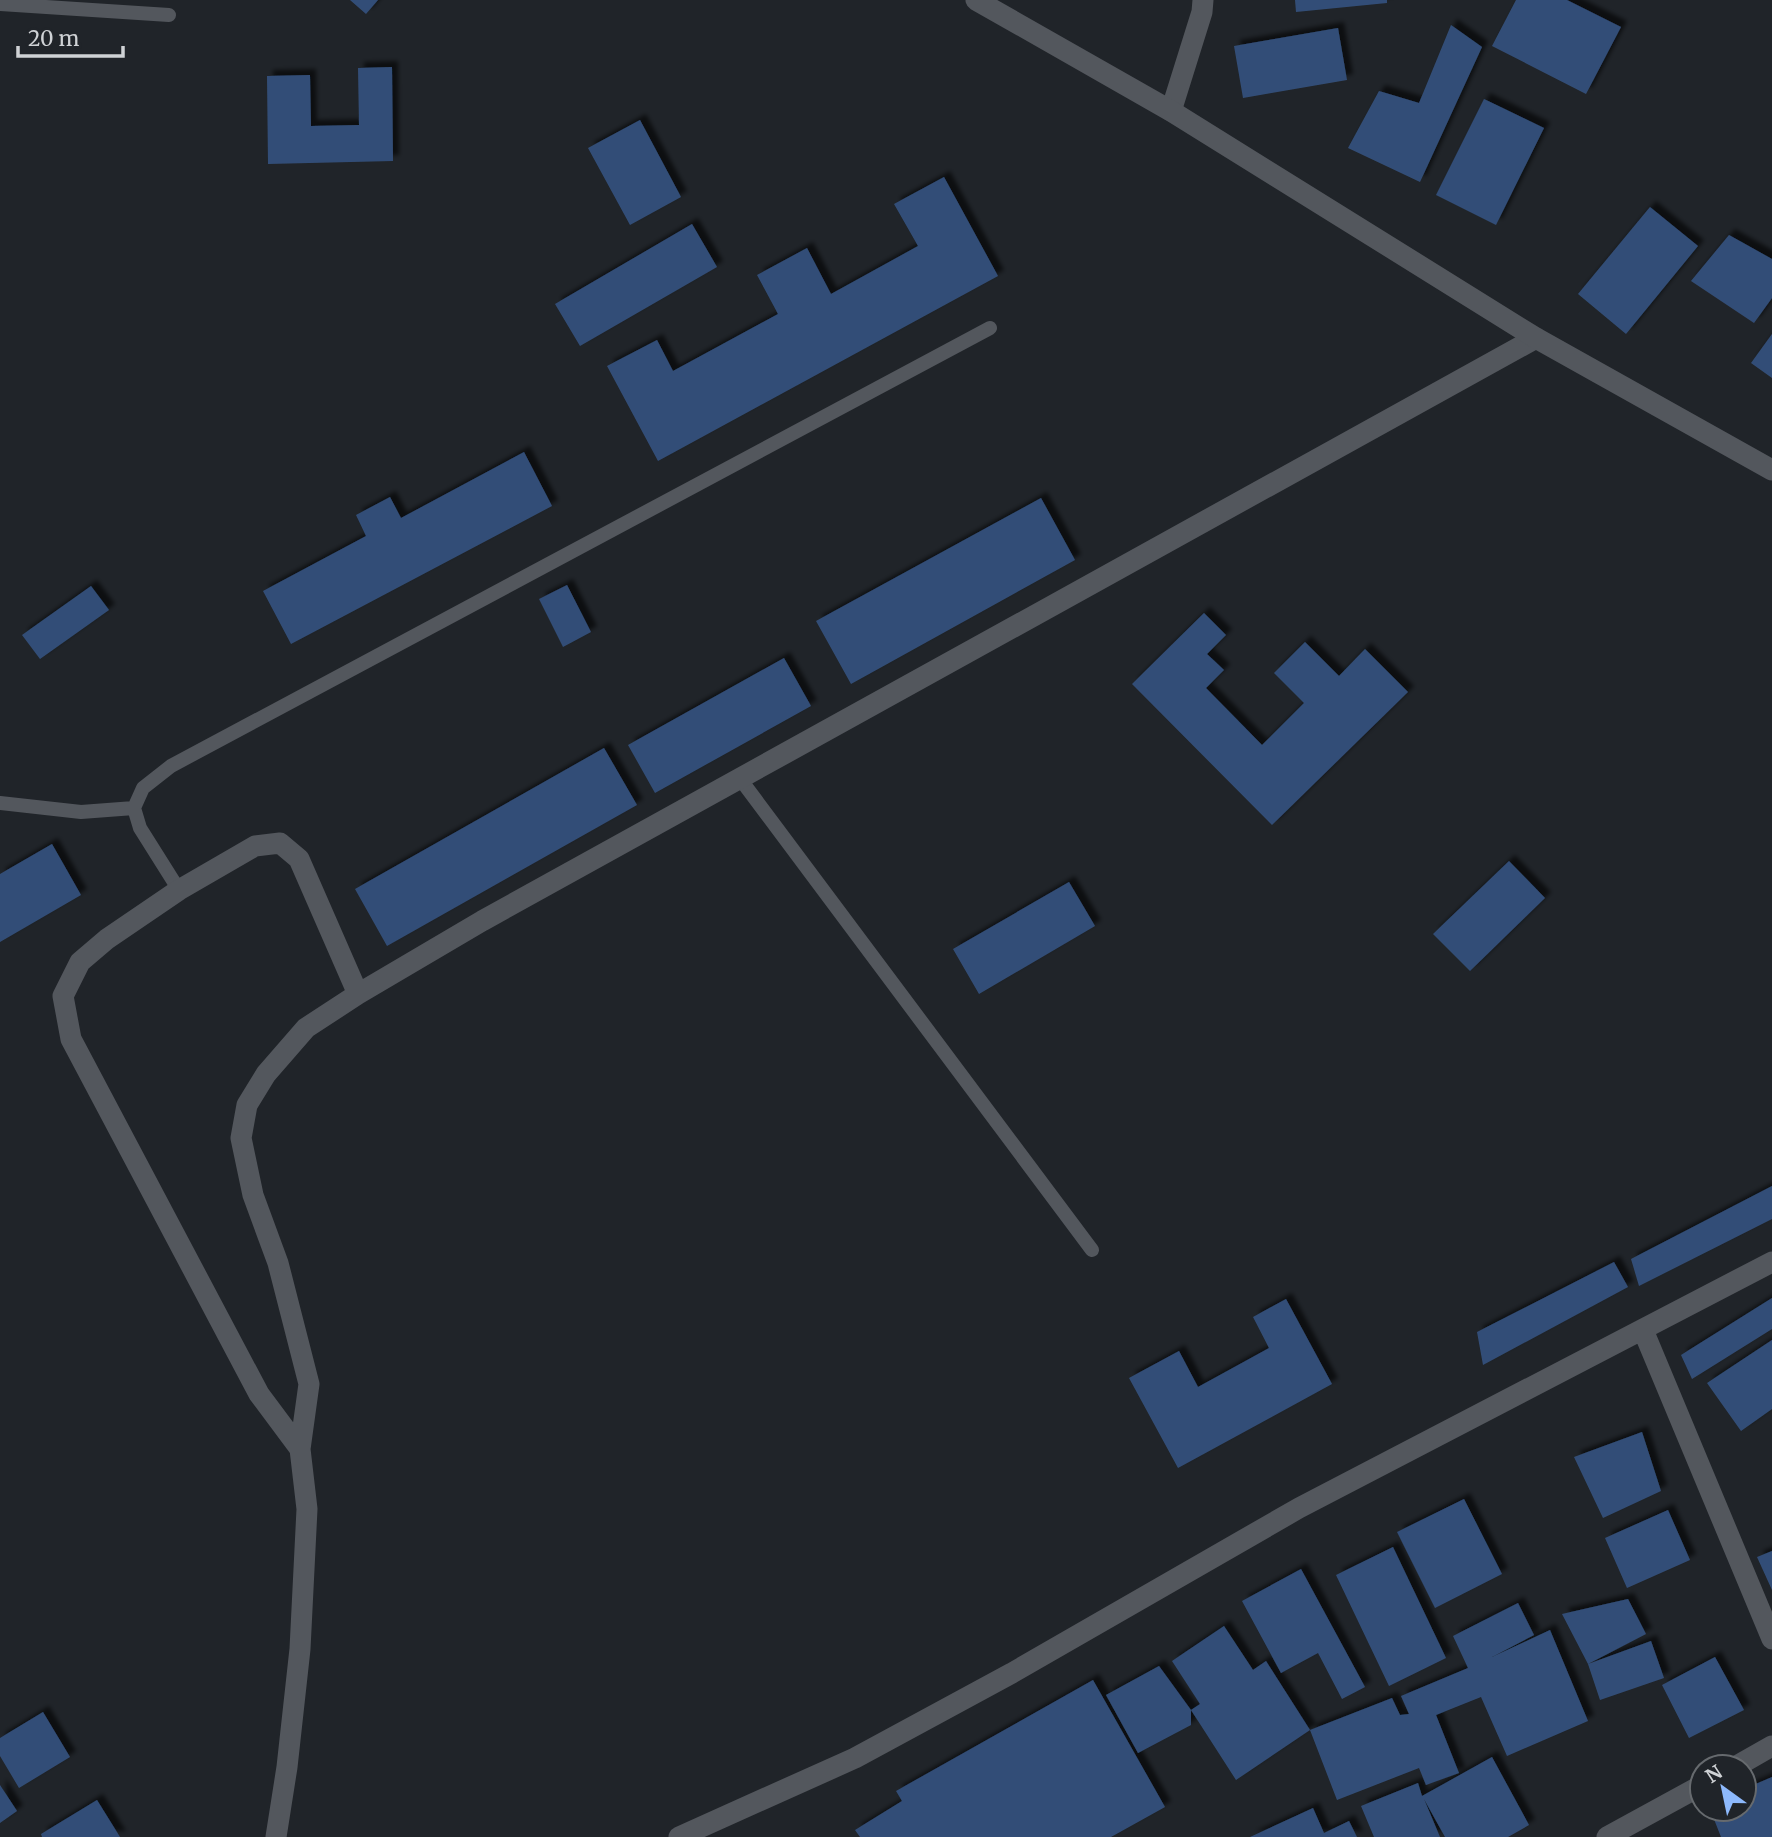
<svg xmlns="http://www.w3.org/2000/svg" width="1772" height="1837" viewBox="0 0 1772 1837" font-family="Merriweather,serif">
  <defs>
    <filter id="shadow"><feDropShadow dx="6" dy="-6" stdDeviation="2" flood-color="#0009"/></filter>
  </defs>
  <rect width="100%" height="100%" fill="#202429"/>
  <!-- building -->
  <path fill="#334e77" filter="url(#shadow)" d="M350 0H378L366 14Z
    M1295 0H1387V3L1296 12Z
    M1516 0H1567L1621 27 1586 94 1492 46Z
    M1451 25 1482 47 1420 182 1348 148 1379 91 1419 103Z
    M1338 28 1347 80 1243 98 1234 46Z
    M392 67 393 161 268 164 267 76 310 75 311 126 359 125 358 68Z
    M1484 99 1544 128 1496 225 1436 195Z
    M640 120 681 197 630 225 588 148Z
    M944 177 998 276 658 461 607 366 657 340 673 371 778 314 757 275 807 248 831 294 918 246 894 204Z
    M1650 207 1698 246 1626 334 1578 294Z
    M692 224 717 267 580 346 555 304Z
    M1729 235 1772 259V298L1754 323 1691 281Z
    M1772 334V378L1751 363Z
    M524 452 552 506 291 644 263 591 366 536 356 515 390 497 401 518Z
    M1041 498 1075 560 851 684 816 621Z
    M567 585 591 632 563 647 539 599Z
    M91 586 109 610 40 659 22 635Z
    M1204 613 1226 635 1207 654 1224 670 1206 688 1262 745 1304 703 1274 673 1305 642 1339 676 1365 649 1408 692 1272 825 1132 684Z
    M784 658 811 706 655 793 628 745Z
    M604 748 637 805 387 946 355 889Z
    M52 844 81 895 0 942V874Z
    M1509 861 1545 898 1470 971 1433 934Z
    M1069 882 1095 926 979 994 953 949Z
    M1772 1186V1219L1639 1286 1631 1259Z
    M1614 1262 1628 1287 1483 1365 1477 1332Z
    M1772 1298V1329L1692 1379 1681 1355Z
    M1286 1299 1332 1384 1178 1468 1129 1378 1179 1351 1198 1387 1269 1348 1253 1317Z
    M1772 1340V1409L1741 1431 1707 1383Z
    M1642 1432 1661 1491 1603 1518 1574 1457Z
    M1464 1499 1502 1574 1435 1608 1397 1532Z
    M1668 1510 1690 1560 1627 1588 1605 1538Z
    M1393 1547 1446 1658 1389 1686 1336 1575Z
    M1772 1551V1590L1757 1557Z
    M1301 1569 1365 1687 1342 1699 1318 1653 1281 1673 1242 1601Z
    M1628 1599 1646 1634 1588 1664 1651 1641 1664 1678 1600 1700 1588 1664 1562 1614Z
    M1518 1603 1534 1635 1492 1657 1550 1630 1588 1721 1507 1756 1481 1697 1436 1715 1459 1773 1426 1785 1419 1768 1337 1800 1310 1730 1392 1698 1400 1715 1409 1714 1401 1696 1468 1668 1453 1636Z
    M1224 1626 1253 1670 1266 1661 1310 1730 1236 1780 1191 1710 1200 1704 1172 1661Z
    M1715 1657 1744 1710 1689 1738 1662 1685Z
    M1159 1666 1191 1710V1725L1138 1753 1106 1695Z
    M1093 1680 1165 1807 1111 1837H860L855 1830 902 1801 896 1791Z
    M43 1712 70 1757 19 1788 0 1756V1738Z
    M1492 1757 1529 1825 1508 1837H1445L1424 1799 1440 1837H1374L1361 1806 1418 1783 1422 1796Z
    M1772 1777V1837H1721L1710 1809H1744V1789Z
    M0 1785 17 1811 0 1823Z
    M97 1800 120 1837H42L41 1834Z
    M1313 1808 1324 1833 1349 1821 1357 1837H1250Z"/>
  <g fill="none" stroke-linecap="round" stroke-linejoin="round">
    <!-- lane -->
    <path stroke="#53575d" stroke-width="14" d="M0 4 169 15
      M741 780 1092 1250
      M0 803 81 812 134 808
      M179 890 140 828 134 808 143 788 171 766 990 328"/>
    <!-- street -->
    <path stroke="#53575d" stroke-width="21" d="M1171 111 1202 12 1203 0
      M1643 1330 1772 1639
      M300 1449 309 1384 278 1263 253 1195 241 1138 247 1105 266 1074 306 1028 358 994 482 921 1536 338
      M1735 1767 1772 1746
      M276 1837 287 1767 300 1649 307 1509 300 1449 259 1394 71 1039 63 996 80 962 107 939 179 890 255 846 280 843 299 859 358 994
      M679 1837 855 1758 1012 1673 1299 1508 1772 1262
      M1607 1837 1702 1785"/>
    <!-- secondary -->
    <path stroke="#53575d" stroke-width="21" d="M976 0 1171 111 1536 338 1772 470"/>
  </g>
  <!-- north arrow -->
  <g transform="translate(1723 1788) rotate(327)"><circle r="33" fill="#202429" stroke="#666a6e" stroke-width="2"/>
  <path d="M0-5L12 26L0 18L-12 26Z" fill="#8db9fc"/>
  <text y="-10" font-size="19" font-weight="bold" text-anchor="middle" fill="#cfd2d5">N</text>
  </g>
  <!-- scale -->
  <path d="M18 46v10h105v-10" fill="none" stroke="#cfd2d5" stroke-width="3.5"/>
  <text x="28" y="46" font-size="21" fill="#cfd2d5" stroke="#202429" stroke-width="5" paint-order="stroke">20 m</text>
</svg>
